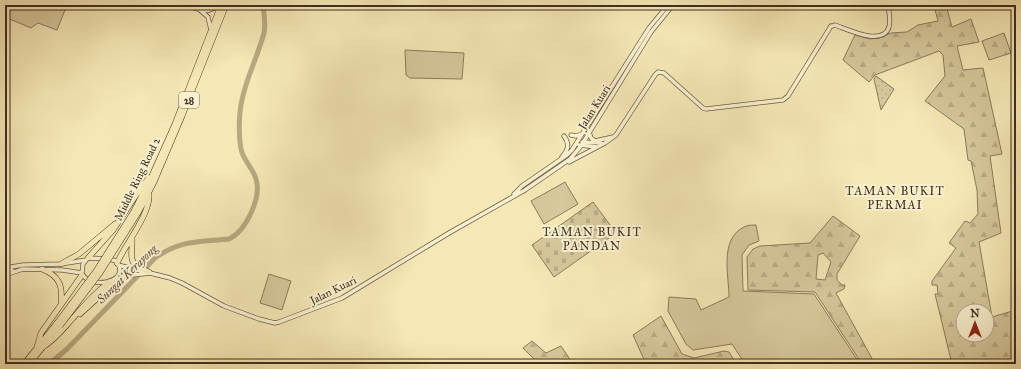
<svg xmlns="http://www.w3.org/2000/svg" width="1021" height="369" viewBox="0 0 1021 369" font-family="'IM FELL Great Primer',serif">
  <defs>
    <pattern id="forest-firs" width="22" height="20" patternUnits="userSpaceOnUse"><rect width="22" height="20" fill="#d6c89c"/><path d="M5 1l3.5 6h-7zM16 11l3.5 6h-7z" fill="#b9ac86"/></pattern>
    <pattern id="cemetery-stones" width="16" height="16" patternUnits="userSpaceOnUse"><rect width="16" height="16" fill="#d6c89c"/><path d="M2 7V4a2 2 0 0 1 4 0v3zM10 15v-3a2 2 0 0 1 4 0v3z" fill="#b9ac86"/></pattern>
    <pattern id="park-dots" width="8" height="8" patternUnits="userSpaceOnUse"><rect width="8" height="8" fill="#d6c89c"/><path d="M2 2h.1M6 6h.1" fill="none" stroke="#b9ac86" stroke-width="1.8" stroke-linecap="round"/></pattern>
  </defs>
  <rect width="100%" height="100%" fill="#f5e8b5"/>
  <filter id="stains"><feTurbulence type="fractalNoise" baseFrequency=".005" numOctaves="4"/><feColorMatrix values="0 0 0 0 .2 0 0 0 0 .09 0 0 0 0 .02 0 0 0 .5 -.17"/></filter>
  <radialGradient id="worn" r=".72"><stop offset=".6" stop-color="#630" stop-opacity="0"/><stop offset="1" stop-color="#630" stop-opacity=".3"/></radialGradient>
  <!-- green -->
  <path fill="#d6c89c" stroke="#8b7b5e" d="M5 5H67L57 30 38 23 31 28 5 17Z
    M405 50 464 53 462 79 410 78 406 75Z
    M565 182 578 204 544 224 531 201Z
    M756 225 759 241 749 245 742 255 743 291 814 294 860 364H745L732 344 693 350 686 344 668 311 669 297 696 299 701 310 729 297C729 276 719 239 744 227 747 225 752 225 756 225Z
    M269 274 291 281 282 310 260 303Z"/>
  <!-- forest -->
  <path fill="url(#forest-firs)" stroke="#8b7b5e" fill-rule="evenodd" d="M920 5H946L952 27 971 19 979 42 957 46 963 70 983 68 1002 154 990 156 1001 233 979 242 992 317 1016 310V364H952L935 294H938L937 285H932V281L956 248 949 243 965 221 970 223 978 214 977 190 971 161 968 160 964 129 925 101 945 76 943 55 939 51 875 75 869 82 843 60 855 35 870 39 879 38 891 33 907 32 918 25 938 21 934 6 924 9ZM963 311H987V335H963Z
    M1004 33 1011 53 989 60 982 41Z
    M833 216 860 236 837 274V280L842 285H845L844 289 836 293 875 364H862L815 292 748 290 747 257 753 249 760 246 810 243ZM823 253 831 262 825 280 816 279 818 255Z
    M661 316 682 354 694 358 724 351 729 352 735 362 732 364H646L633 335Z
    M532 341 546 353 561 346 573 364 538 363 523 348Z"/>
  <!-- cemetery -->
  <path fill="url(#cemetery-stones)" stroke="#8b7b5e" d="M593 202 616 233 554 277 532 245Z"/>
  <!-- park -->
  <path fill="url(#park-dots)" stroke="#8b7b5e" d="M876 76 894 89 881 110 874 79Z"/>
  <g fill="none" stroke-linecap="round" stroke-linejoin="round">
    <!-- river -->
    <path stroke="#b7a982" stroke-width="5" d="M49 364 67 349 155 258C180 240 199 242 229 239 246 231 262 197 256 179 253 168 243 160 241 149 239 138 239 123 240 112 243 84 257 59 264 33 266 24 264 14 263 5"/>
    <!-- minor casing -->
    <g stroke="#6d5c44" stroke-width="5">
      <path id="minor" d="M187 5C197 9 208 15 217 5
        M200 10 208 17 211 30
        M830 27 835 25C847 29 883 47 889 27 891 20 889 12 888 5
        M589 132 591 138 595 141 613 137
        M571 135 576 136 582 134
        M582 142 601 143
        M579 145 597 147
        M562 157C568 150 570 144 564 136
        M569 162 605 143 616 135 655 75 658 72 664 73 703 108 706 109 783 100 788 96 831 26
        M514 194 522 186 567 155 572 150 649 28 668 5
        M88 258 109 259 116 261C133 283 88 290 82 273L83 264Z
        M118 265 170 278 182 283 224 306 259 319 275 323 279 322 342 298 449 233 525 190 570 159 581 146 651 32 673 5
        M5 268 23 265 61 264 86 260
        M5 271 12 270
        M5 275 23 269 62 270 82 273
        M123 276 151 273"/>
    </g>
    <!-- highway casing -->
    <g stroke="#402e1f" stroke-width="6">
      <path id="highway" d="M134 211 150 180 175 124 221 5
        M138 213 154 182 182 116 226 5
        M132 238C133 260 125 261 149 272
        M88 258 113 230 142 186 149 178
        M117 263C125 245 151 213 149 194
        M61 264 79 254 115 224
        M42 269C59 276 63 285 61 303
        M80 314 114 283 125 275
        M37 347 41 333 82 275
        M43 347C56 339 63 329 73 318 84 305 95 293 109 282
        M24 364 57 323
        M29 364 60 326"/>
    </g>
    <!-- minor -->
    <use href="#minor" stroke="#f8f0cf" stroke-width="3.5"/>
    <!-- highway -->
    <use href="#highway" stroke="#f5e8b5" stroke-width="5"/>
    <!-- highway-bridge casing -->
    <g stroke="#402e1f" stroke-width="6" stroke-linecap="butt">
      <path id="highway-bridge" d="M57 323 96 271 134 211
        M60 326 100 273 138 213"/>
    </g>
    <!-- highway-bridge -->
    <use href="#highway-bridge" stroke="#f5e8b5" stroke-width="5"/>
  </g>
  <g text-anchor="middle" stroke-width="4" stroke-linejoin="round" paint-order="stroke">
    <!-- shield labels -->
    <rect fill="#f8f0cf" stroke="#776854" stroke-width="1" x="179" y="92" width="20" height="16" rx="3"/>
    <g font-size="10" font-weight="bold" fill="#402e1f">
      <text x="189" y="104">28</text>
    </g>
    <!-- street labels -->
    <g font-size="11" fill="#402e1f" stroke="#f8f0cf">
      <text transform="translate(594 107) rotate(-58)" y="4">Jalan Kuari</text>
      <text transform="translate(137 179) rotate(-64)" y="4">Middle Ring Road 2</text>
      <text transform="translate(333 290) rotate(-26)" y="4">Jalan Kuari</text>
    </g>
    <!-- neighbourhood labels -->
    <g font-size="12" letter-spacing="1" fill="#402e1f" stroke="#f8f0cf">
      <text x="895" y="195">TAMAN BUKIT<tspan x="895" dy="14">PERMAI</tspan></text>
      <text x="592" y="236">TAMAN BUKIT<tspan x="592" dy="14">PANDAN</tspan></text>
    </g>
    <!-- water labels -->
    <g font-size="12" font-style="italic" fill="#5e4d38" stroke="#f8f0cf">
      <text transform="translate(127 274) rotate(-44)" y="4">Sungai Kerayong</text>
    </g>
  </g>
  <!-- margin -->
  <rect width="1021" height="369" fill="none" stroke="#f5e8b5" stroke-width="20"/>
  <rect x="6" y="6" width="1009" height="357" fill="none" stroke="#402e1f" stroke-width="2"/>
  <rect x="10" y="10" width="1001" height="349" fill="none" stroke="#402e1f"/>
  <!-- north arrow -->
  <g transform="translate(975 323)"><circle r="19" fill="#f8f0cf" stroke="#aea289"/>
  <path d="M0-3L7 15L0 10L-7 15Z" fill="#8f2418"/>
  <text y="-6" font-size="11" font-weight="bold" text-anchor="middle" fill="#402e1f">N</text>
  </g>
  <rect width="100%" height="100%" filter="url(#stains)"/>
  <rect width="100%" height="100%" fill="url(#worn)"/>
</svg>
